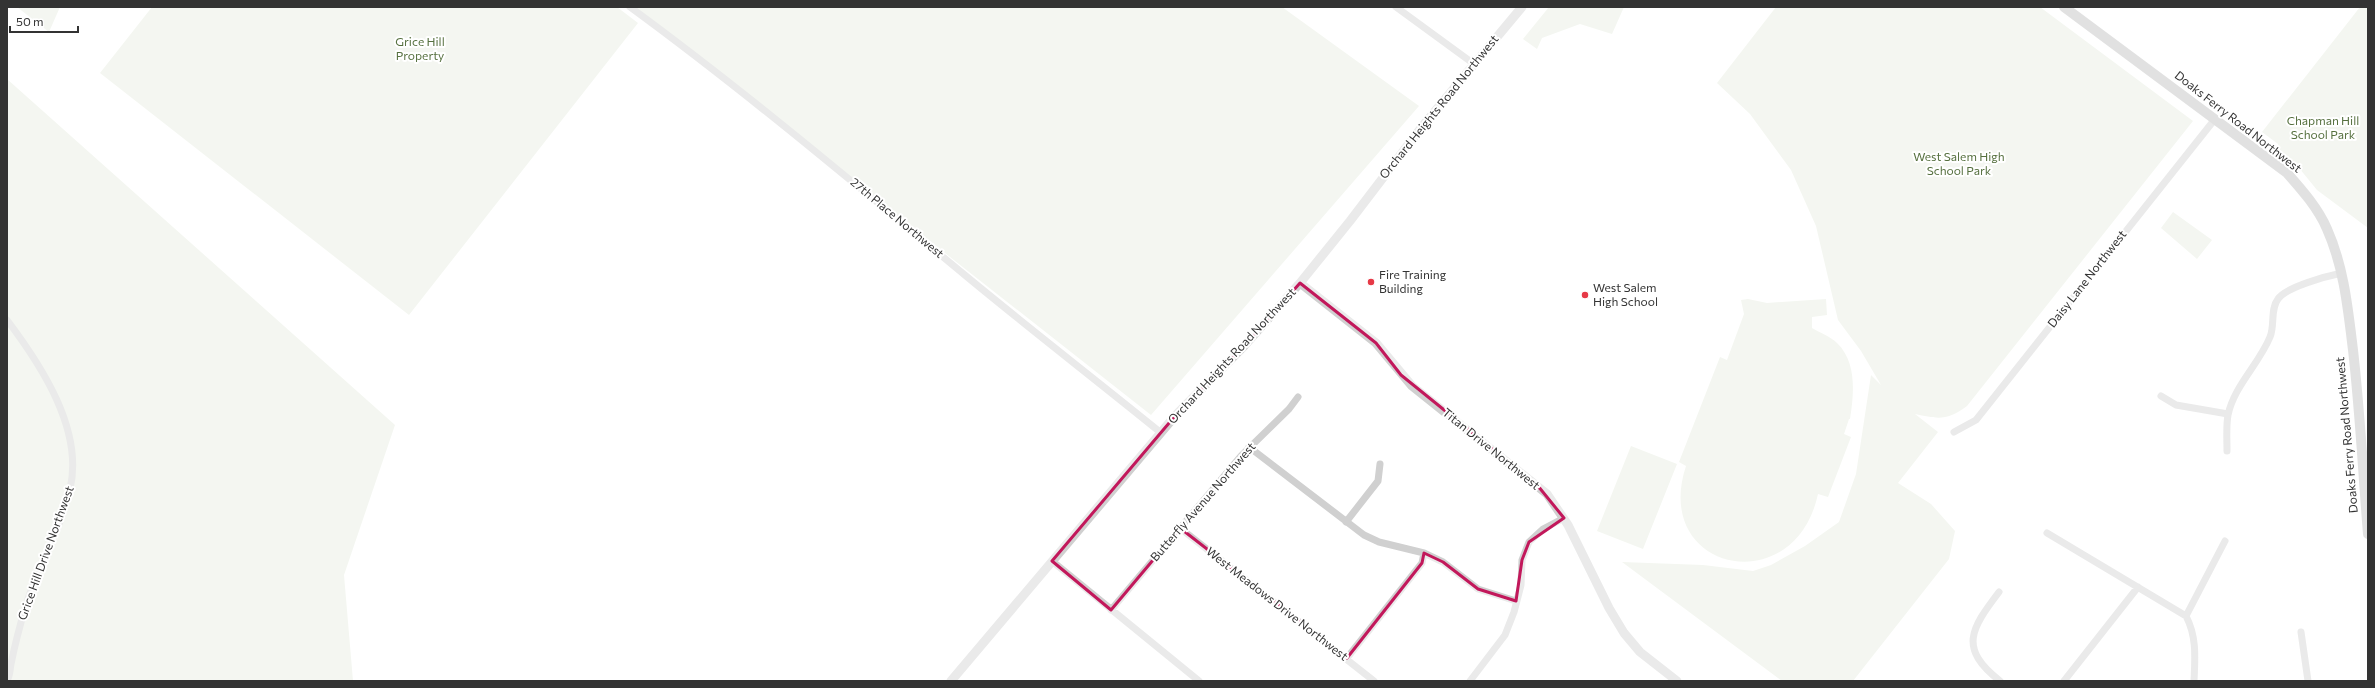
<svg xmlns="http://www.w3.org/2000/svg" width="2375" height="688" viewBox="0 0 2375 688" font-family="Commissioner,sans-serif">
  <rect width="100%" height="100%" fill="#fff"/>
  <!-- green -->
  <path fill="#e6ecdf" d="M17 7H60L49 32Z
    M152 7H617L638 23 409 315 100 73Z
    M632 7H1282L1419 106 1151 415Z
    M1549 7H1624L1612 34 1580 24 1542 38 1537 49 1523 39Z
    M1776 7H2040L2193 121 1967 406C1947 421 1938 419 1915 414L1938 432 1898 483 1931 504 1955 531 1949 559 1853 681H1782L1622 562 1703 565 1753 571 1771 565 1805 546 1839 522 1856 474 1871 375 1881 385 1861 351 1838 320 1816 226 1791 170 1750 114 1717 83Z
    M2360 7H2368V228L2317 190 2295 163 2279 149 2278 144 2262 132Z
    M7 79 395 425 344 575 353 681H7Z
    M2173 212 2212 240 2197 259 2161 228Z
    M1748 299 1767 303 1826 299 1827 315 1812 317V328C1820 333 1830 336 1837 343 1857 362 1854 394 1850 419H1849L1844 434 1851 437 1828 497 1818 494C1795 602 1651 572 1686 466L1679 462 1720 357 1727 360 1744 314 1741 300Z
    M1631 446 1677 464 1643 549 1597 531Z"/>
  <g fill="none" stroke-linecap="round" stroke-linejoin="round">
    <!-- minor -->
    <path stroke="#d0d0d0" stroke-width="7" d="M630 7C746 92 855 184 966 276 1030 329 1096 380 1160 432
      M1396 7 1474 64
      M7 320C41 365 84 430 70 489 61 529 38 566 26 605 20 625 15 644 11 664 10 669 10 678 7 680
      M2161 396 2176 405 2228 414
      M1954 432 1976 420 2215 119
      M1249 447 1364 535 1379 542 1424 553 1443 562 1478 589 1516 601
      M2227 451C2227 439 2226 426 2228 415 2234 386 2259 364 2270 337 2275 326 2270 309 2278 299 2286 287 2327 276 2342 273
      M1346 522 1378 481 1380 464
      M1180 528 1374 681
      M2047 533 2186 616C2197 637 2195 658 2194 681
      M1052 561 1199 681
      M1999 592C1971 629 1958 648 2000 681
      M1111 610 1241 456 1289 409 1298 397
      M2186 616 2225 541
      M2301 632 2308 681
      M1347 658 1422 563 1424 553
      M1470 681 1505 635 1514 612 1521 585 1522 560 1529 542 1543 529 1564 518
      M2064 681 2138 587"/>
    <!-- tertiary -->
    <path stroke="#d0d0d0" stroke-width="9" d="M1300 283 1376 343 1412 386 1547 494 1568 525 1609 608 1624 633 1640 652 1677 681
      M951 681 1175 416 1244 346 1300 283 1350 221 1421 128 1522 7"/>
    <!-- secondary -->
    <path stroke="#bdbdbd" stroke-width="10" d="M2064 7 2287 173C2302 190 2318 208 2327 229 2344 267 2348 309 2353 350 2360 411 2363 473 2368 534"/>
  </g>
  <!-- marked area -->
  <path d="M0 0H2375V688H0ZM1300 283 1376 343 1401 375 1538 486 1564 518 1529 542 1522 560 1516 601 1478 589 1443 562 1424 553 1422 563 1347 658 1180 528 1111 610 1052 561 1175 416 1244 346Z" fill="#fff" fill-opacity=".55" fill-rule="evenodd"/>
  <path fill="none" stroke="#c2185b" stroke-width="3" stroke-linejoin="round" d="M1300 283 1376 343 1401 375 1538 486 1564 518 1529 542 1522 560 1516 601 1478 589 1443 562 1424 553 1422 563 1347 658 1180 528 1111 610 1052 561 1175 416 1244 346Z"/>
  <!-- markers -->
  <g fill="#e63946" stroke="#fff" stroke-width="1.5">
    <circle cx="1371" cy="282" r="4"/>
    <circle cx="1585" cy="295" r="4"/>
  </g>
  <g text-anchor="middle" stroke-width="4" stroke-linejoin="round" paint-order="stroke">
    <!-- park labels -->
    <g font-size="12" fill="#56703f" stroke="#fff">
      <text x="420" y="46">Grice Hill<tspan x="420" dy="14">Property</tspan></text>
      <text x="2323" y="125">Chapman Hill<tspan x="2323" dy="14">School Park</tspan></text>
      <text x="1959" y="161">West Salem High<tspan x="1959" dy="14">School Park</tspan></text>
    </g>
    <!-- street labels -->
    <g font-size="12" fill="#333" stroke="#fff">
      <text transform="translate(1439 107) rotate(-51)" y="4">Orchard Heights Road Northwest</text>
      <text transform="translate(2238 122) rotate(38)" y="4">Doaks Ferry Road Northwest</text>
      <text transform="translate(897 218) rotate(40)" y="4">27th Place Northwest</text>
      <text transform="translate(2087 279) rotate(-52)" y="4">Daisy Lane Northwest</text>
      <text transform="translate(1232 356) rotate(-47)" y="4">Orchard Heights Road Northwest</text>
      <text transform="translate(2347 435) rotate(-95)" y="4">Doaks Ferry Road Northwest</text>
      <text transform="translate(1491 449) rotate(39)" y="4">Titan Drive Northwest</text>
      <text transform="translate(1203 502) rotate(-49)" y="4">Butterfly Avenue Northwest</text>
      <text transform="translate(46 553) rotate(-70)" y="4">Grice Hill Drive Northwest</text>
      <text transform="translate(1277 604) rotate(38)" y="4">West Meadows Drive Northwest</text>
    </g>
    <!-- poi labels -->
    <g font-size="12" fill="#333" stroke="#fff" text-anchor="start">
      <text x="1379" y="279">Fire Training<tspan x="1379" dy="14">Building</tspan></text>
      <text x="1593" y="292">West Salem<tspan x="1593" dy="14">High School</tspan></text>
    </g>
  </g>
  <!-- border -->
  <rect width="2375" height="688" fill="none" stroke="#333333" stroke-width="16"/>
  <!-- scale -->
  <path d="M10 26v6h68v-6" fill="none" stroke="#333333" stroke-width="2"/>
  <text x="16" y="26" font-size="12" fill="#333333" stroke="#ffffff" stroke-width="3" paint-order="stroke">50 m</text>
</svg>
